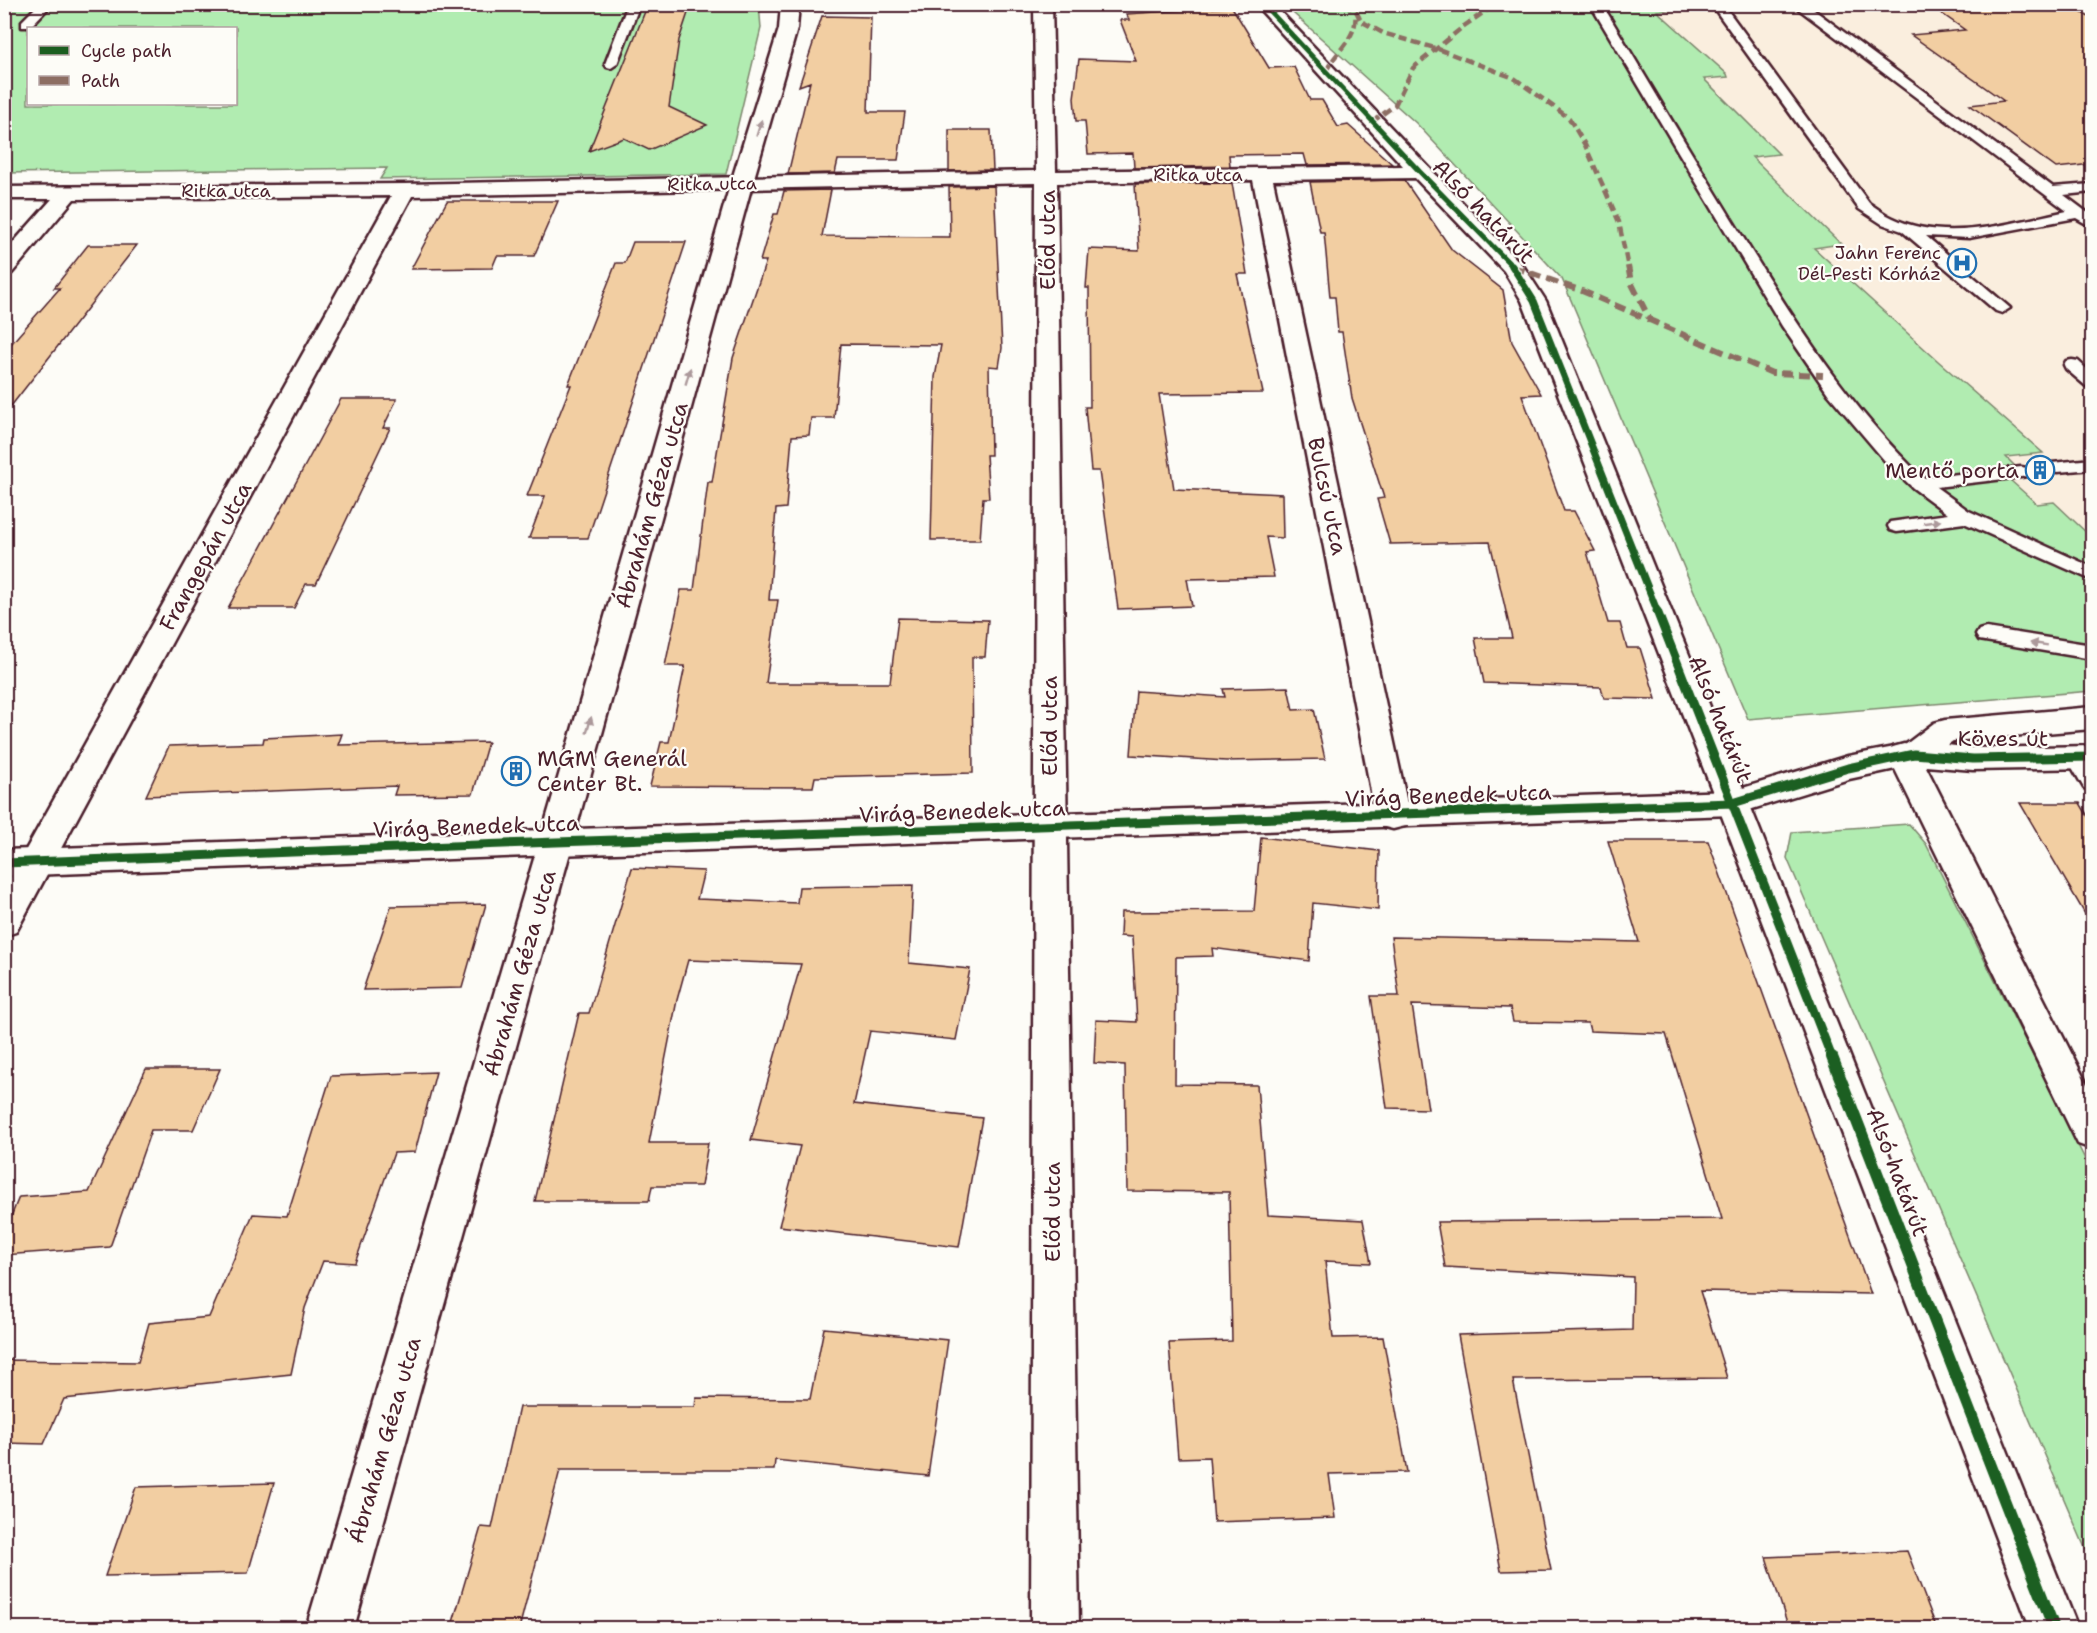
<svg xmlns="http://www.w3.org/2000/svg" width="2097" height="1633" viewBox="0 0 2097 1633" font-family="'Shantell Sans',sans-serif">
  <rect width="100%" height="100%" fill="#fdfcf7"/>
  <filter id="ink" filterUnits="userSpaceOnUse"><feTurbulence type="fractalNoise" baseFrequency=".0167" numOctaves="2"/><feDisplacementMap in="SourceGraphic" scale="12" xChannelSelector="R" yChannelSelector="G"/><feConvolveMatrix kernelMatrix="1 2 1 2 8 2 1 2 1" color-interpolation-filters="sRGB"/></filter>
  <g filter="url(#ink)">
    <!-- built -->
    <path fill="#faeede" d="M1677 4 2092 5V535L2090 536 2037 504 2009 479 2025 477 2006 457 2042 452 1938 361 1813 248 1841 244 1751 157 1779 154 1703 79 1727 74 1656 10 1681 8Z"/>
    <!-- green -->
    <path fill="#b1ecb1" stroke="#7e866e" stroke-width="1.5" fill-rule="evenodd" d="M759 4 761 28 726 174 380 179 387 168 5 173 4 5ZM28 28H236V104H28Z
      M1677 4 1682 8 1657 11 1727 74 1728 77 1704 79 1779 154 1752 157 1841 244 1814 248 1938 361 2043 453 2006 457 2026 477 2010 480 2037 504 2054 502 2089 535H2092V691L1748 719 1562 279 1416 123 1284 5Z
      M830 5H1028L1025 11 833 8Z
      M1909 824 1926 844 2092 1173V1564L1787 858 1792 832Z"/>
    <!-- building -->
    <path fill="#f2cea2" stroke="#4a1f2b" stroke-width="1.5" d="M648 4H691L679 40 669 107 707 125 649 150 624 138 589 151Z
      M1928 4H2068L2092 19V164L2056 168 1970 105 2004 101 1911 35 1965 30Z
      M1232 7 1269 68 1294 67 1310 100H1322L1338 127 1348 125 1392 164 1307 165 1304 154 1229 155 1230 166 1134 168 1133 153 1088 154 1085 121H1076L1074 98 1079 59 1136 61 1120 20H1129L1126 14Z
      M822 16 871 17 868 112H905L898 160H838L835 173 788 174 810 82 799 86Z
      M949 130H991L993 170 949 171Z
      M1404 180 1452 250 1503 290 1512 342 1541 394 1522 395 1564 511H1574L1595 551 1587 552 1608 623H1620L1627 648H1640L1656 699 1604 698 1601 687 1484 683 1475 638H1512L1490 542 1390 544 1377 499 1384 498 1352 398 1342 332H1338L1335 297H1330L1324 232H1320L1310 182Z
      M1232 183 1247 274H1237L1263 393 1159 394 1174 489 1282 494 1283 538 1266 537 1274 577 1187 579 1192 606 1118 609 1099 471H1091L1085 407H1090L1089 288H1086L1089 249 1139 251 1135 184Z
      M994 186 1002 348 999 367 989 366 991 455H986L989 498H983L980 540H931L935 377 941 345 841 344 834 418H811L809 435 792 436 786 508 776 509 769 600H778L766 683H890L898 618 988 620 985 657H972L973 773 815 777 813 787 650 786 661 742H669L685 666H665L681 590H694L708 482H712L733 358 766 261H760L774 214H778L784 191 831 190 822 236 950 237 949 187Z
      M447 201H558L534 256H497L492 268 411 269Z
      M633 242H686L588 538H529L545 496H527L571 385H568L616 263H625Z
      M88 245H137L4 415V352L60 288H54Z
      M341 399H397L383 428H390L316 584H306L294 608H228Z
      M1288 687 1293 710 1314 709 1325 759 1226 761 1131 755 1136 691 1225 697 1223 689Z
      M342 734 338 745 488 742 473 794 394 795 397 786 146 796 169 746 263 743 264 738Z
      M2020 803H2080L2092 823V926Z
      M1261 837 1379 851 1378 910 1313 903 1309 961 1212 948 1213 956 1176 957 1175 1084 1257 1085 1268 1215 1363 1220 1371 1263 1325 1261 1333 1338 1383 1337 1407 1472 1329 1474 1335 1518 1214 1522 1209 1457 1178 1458 1169 1343 1232 1341 1229 1192 1127 1191 1125 1065 1094 1063 1096 1020 1137 1022 1132 937 1120 936 1121 912 1254 911Z
      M1608 841H1708L1871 1294 1700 1291 1727 1378 1513 1380 1551 1570 1501 1571 1458 1335 1632 1330 1633 1277 1445 1267 1437 1222 1722 1219 1666 1034 1590 1031 1588 1023 1513 1022 1510 1008 1412 1005 1428 1109 1387 1108 1371 996H1399L1391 937 1639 942Z
      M632 868 704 871 697 899 797 903 799 887 913 885 909 963 970 969 956 1040 870 1031 854 1104 982 1118 959 1247 779 1226 800 1146 751 1140 801 964 688 960 677 1000 649 1143H708L701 1186H652L649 1201H535L579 1013H589Z
      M486 904 462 988 363 990 391 906Z
      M146 1069H220L193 1130H151L110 1247 4 1255V1234L19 1197 89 1192Z
      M436 1072 415 1152 394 1153 355 1263 323 1261 305 1308 291 1374 64 1399 44 1444 4 1443V1360L138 1362 149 1323 209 1317 253 1214 287 1216 331 1076Z
      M824 1328 948 1340 928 1476 775 1460 774 1470H560L519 1629H451L481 1527 492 1528 519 1407H695L696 1398 810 1399Z
      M274 1483 248 1573 105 1576 136 1487Z
      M1907 1551 1937 1629H1789L1766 1557Z"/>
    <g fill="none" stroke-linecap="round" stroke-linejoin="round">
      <!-- service casing -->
      <g stroke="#4a1f2b" stroke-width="5">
        <path id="service" d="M39 4H52L30 27H22V21Z
          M187 4H199V5L193 9Z
          M628 4H640L617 64 611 68 607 67 605 64Z
          M1590 4H1602C1648 81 1694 158 1741 234 1795 322 1849 407 1923 478L2021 467 2027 468 2030 472 2027 476 2021 477 1936 487 1969 511 2092 567V580L1964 523 1897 532 1890 530 1888 526 1890 522 1948 514 1913 488 1885 461 1829 395 1782 326Z
          M1711 4H1723L1869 203C1877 208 1884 214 1893 218 1946 244 2013 222 2067 211L1792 4H1806L2053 187 2092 184V192L2064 195 2092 216V227L2076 218 1969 238 1926 236 2010 308 2002 313 1996 311 1902 231 1882 224 1859 209Z
          M2072 360 2078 361 2092 374V387L2086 386 2066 369 2064 365 2066 361Z
          M2092 459V469L2058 472 2052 471 2049 467 2052 463Z
          M1986 628 2092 645V659L1979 640 1976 635 1979 630Z
          M2077 749 2085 751 2092 764V790L2084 788 2066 757 2069 751Z"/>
      </g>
      <!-- minor casing -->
      <g stroke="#4a1f2b" stroke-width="5">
        <path id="minor" d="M1034 4H1052L1056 171 1403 166 1255 4H1273L1524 267 1546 301 1749 803 2078 1628H2030L1717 803 1522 301 1504 271 1415 178 1273 180 1410 817 1405 826 1393 829 1381 826 1376 817 1253 180 1057 183 1079 1628H1031L1036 183 412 196 16 932 4 936V889L391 196 74 199 12 273 4 275V253L52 199H4V187L405 184 1036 171Z
          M1904 744 1915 747 1920 755 2092 1094V1149L2078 1144 1888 755 1893 747Z
          M556 829 568 833 573 842 354 1628H306L539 842 544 833Z"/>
      </g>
      <!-- tertiary casing -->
      <g stroke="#4a1f2b" stroke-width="5">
        <path id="tertiary" d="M781 4H799L797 29 750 192 576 829 1733 791 1848 756 1905 745 1934 723 1945 720 2092 707V729L1953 741 1947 745 1973 748 2092 746V768L1973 770 1914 765 1849 779 1733 815 556 855 4 876V850L543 830 728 192 779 29Z"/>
      </g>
      <!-- service -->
      <use href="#service" fill="#fdfcf7" fill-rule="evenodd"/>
      <!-- minor -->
      <use href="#minor" fill="#fdfcf7" fill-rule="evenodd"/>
      <!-- tertiary -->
      <use href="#tertiary" fill="#fdfcf7" fill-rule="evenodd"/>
      <!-- quiet-far1 -->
      <path stroke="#8d6e63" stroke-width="4.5" stroke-dasharray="9 4.5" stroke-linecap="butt" d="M1344 4 1356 11 1361 21 1383 33 1438 49 1514 78 1569 118 1585 145 1619 222 1628 268
        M1326 72C1334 52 1359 37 1355 14
        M1372 122 1395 105 1413 68 1464 26 1496 4
        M1513 267 1515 268"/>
      <!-- quiet -->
      <path stroke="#8d6e63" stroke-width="6" stroke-dasharray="12 6" stroke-linecap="butt" d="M1628 266 1631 282 1651 322
        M1513 267 1582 291 1772 373 1823 375"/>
      <!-- cycleway-far3 casing -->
      <g stroke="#fdfcf7" stroke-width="8">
        <path id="cycleway-far3" d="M1263 4 1420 172 1514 268"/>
      </g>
      <!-- cycleway-far2 casing -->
      <g stroke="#fdfcf7" stroke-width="10">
        <path id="cycleway-far2" d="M1512 266 1534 301 1658 613"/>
      </g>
      <!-- cycleway-far1 casing -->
      <g stroke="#fdfcf7" stroke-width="13">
        <path id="cycleway-far1" d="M1657 611 1832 1058
          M4 863 556 842 1733 803 1848 768 1914 754 1973 759 2092 757"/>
      </g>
      <!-- cycleway casing -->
      <g stroke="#fdfcf7" stroke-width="16">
        <path id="cycleway" d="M1832 1057 2054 1628"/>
      </g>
      <!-- cycleway-far3 -->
      <use href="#cycleway-far3" stroke="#1b5e20" stroke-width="5"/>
      <!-- cycleway-far2 -->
      <use href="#cycleway-far2" stroke="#1b5e20" stroke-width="7"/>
      <!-- cycleway-far1 -->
      <use href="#cycleway-far1" stroke="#1b5e20" stroke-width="9"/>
      <!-- cycleway -->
      <use href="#cycleway" stroke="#1b5e20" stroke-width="12"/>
    </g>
    <!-- one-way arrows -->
    <defs><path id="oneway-solid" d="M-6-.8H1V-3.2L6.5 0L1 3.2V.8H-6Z" transform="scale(1.5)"/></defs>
    <g fill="#ac999b">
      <use href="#oneway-solid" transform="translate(759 128) rotate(-73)"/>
      <use href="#oneway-solid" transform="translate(688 376) rotate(-74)"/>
      <use href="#oneway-solid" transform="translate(1932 522) rotate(-8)"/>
      <use href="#oneway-solid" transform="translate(2039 644) rotate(-171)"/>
      <use href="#oneway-solid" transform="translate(589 725) rotate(-74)"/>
    </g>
  </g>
  <!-- icons -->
  <defs>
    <g id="hospital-ring" transform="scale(1.5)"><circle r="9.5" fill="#fdfcf7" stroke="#1f6fb2" stroke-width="1.5"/><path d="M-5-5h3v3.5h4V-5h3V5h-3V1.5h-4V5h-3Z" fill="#1f6fb2"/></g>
    <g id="building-ring" transform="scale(1.5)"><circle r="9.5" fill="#fdfcf7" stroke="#1f6fb2" stroke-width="1.5"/><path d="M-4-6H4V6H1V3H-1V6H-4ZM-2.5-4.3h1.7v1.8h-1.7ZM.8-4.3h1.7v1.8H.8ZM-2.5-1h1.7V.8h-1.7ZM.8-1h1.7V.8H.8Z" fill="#1f6fb2"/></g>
  </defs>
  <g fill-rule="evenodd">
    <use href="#hospital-ring" x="1962" y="263"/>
    <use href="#building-ring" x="2040" y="470"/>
    <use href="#building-ring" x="516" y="771"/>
  </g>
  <g text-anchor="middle" stroke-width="4.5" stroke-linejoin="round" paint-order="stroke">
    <!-- far-street labels -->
    <g font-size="18" fill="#4a1f2b" stroke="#fdfcf7">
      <text x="1198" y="181">Ritka utca</text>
      <text transform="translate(712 184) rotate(-1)" y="6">Ritka utca</text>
      <text x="226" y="197">Ritka utca</text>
    </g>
    <!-- far-poi labels -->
    <g font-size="18" fill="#4a1f2b" stroke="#fdfcf7" text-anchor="end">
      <text x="1941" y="259">Jahn Ferenc<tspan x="1941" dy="21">Dél-Pesti Kórház</tspan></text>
    </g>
    <!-- street labels -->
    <g font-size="22" fill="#4a1f2b" stroke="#fdfcf7">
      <text transform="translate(1484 211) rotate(46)" y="8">Alsó határút</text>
      <text transform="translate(1047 240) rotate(-90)" y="8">Előd utca</text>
      <text transform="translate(1328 496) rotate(78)" y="8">Bulcsú utca</text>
      <text transform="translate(651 505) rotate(-74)" y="8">Ábrahám Géza utca</text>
      <text transform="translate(205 556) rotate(-61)" y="8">Frangepán utca</text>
      <text transform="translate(1721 719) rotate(68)" y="8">Alsó határút</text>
      <text transform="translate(1049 726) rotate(-90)" y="8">Előd utca</text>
      <text x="2003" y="746">Köves út</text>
      <text transform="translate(1448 795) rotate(-2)" y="8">Virág Benedek utca</text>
      <text transform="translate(962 811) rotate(-2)" y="8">Virág Benedek utca</text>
      <text transform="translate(476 826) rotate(-2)" y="8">Virág Benedek utca</text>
      <text transform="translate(519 973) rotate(-74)" y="8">Ábrahám Géza utca</text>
      <text transform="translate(1898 1172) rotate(69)" y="8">Alsó határút</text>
      <text transform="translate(1052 1212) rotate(-90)" y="8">Előd utca</text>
      <text transform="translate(384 1440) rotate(-74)" y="8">Ábrahám Géza utca</text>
    </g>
    <!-- poi labels -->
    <g font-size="22" fill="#4a1f2b" stroke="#fdfcf7" text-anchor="end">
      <text x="2019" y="478">Mentő porta</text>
      <text x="537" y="766" text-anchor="start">MGM Generál<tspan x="537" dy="25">Center Bt.</tspan></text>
    </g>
  </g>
  <!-- margin -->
  <rect width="2097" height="1633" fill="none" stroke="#fdfcf7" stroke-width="24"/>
  <rect x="12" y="12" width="2073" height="1609" fill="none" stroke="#4a1f2b" stroke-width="2" filter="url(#ink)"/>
  <!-- legend -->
  <rect x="27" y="27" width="210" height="78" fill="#fdfcf7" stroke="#b5a4a5" stroke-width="1.5"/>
  <rect x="39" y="46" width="30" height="9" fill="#1b5e20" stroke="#b5a4a5" stroke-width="1.5"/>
  <text x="81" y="57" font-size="18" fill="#4a1f2b">Cycle path</text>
  <rect x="39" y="76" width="30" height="9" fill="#8d6e63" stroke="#b5a4a5" stroke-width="1.5"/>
  <text x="81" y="87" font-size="18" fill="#4a1f2b">Path</text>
</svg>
